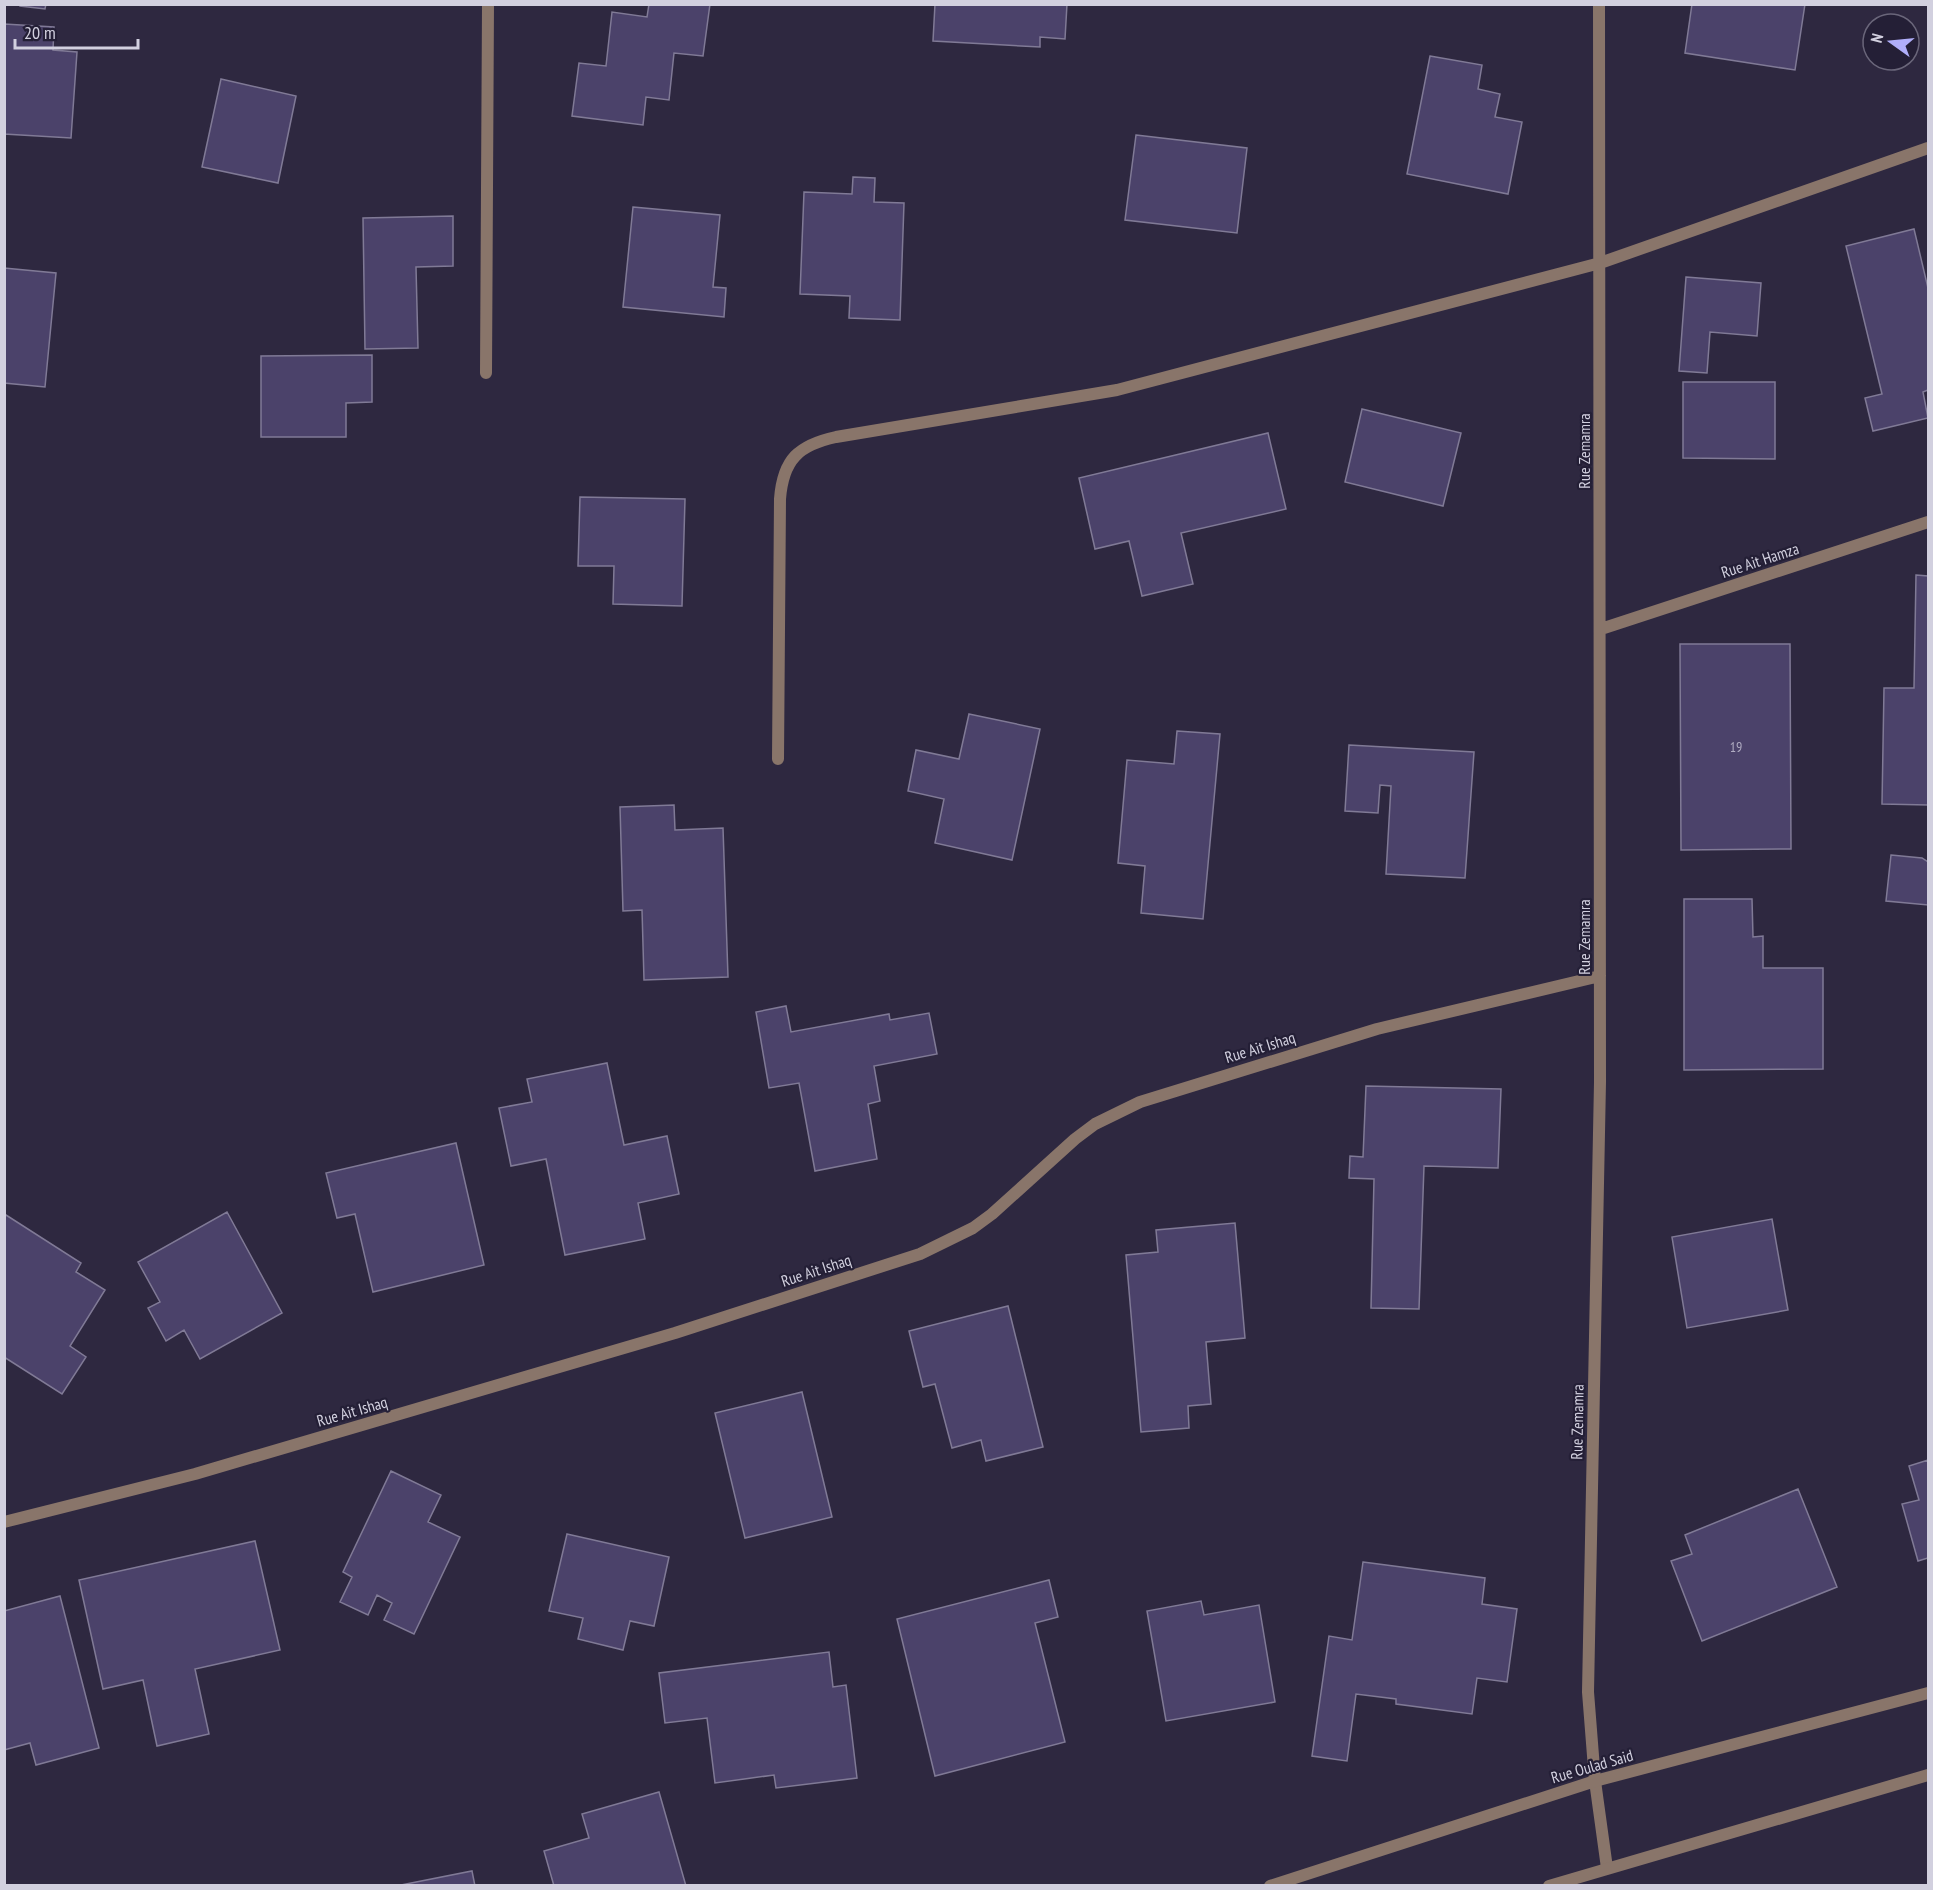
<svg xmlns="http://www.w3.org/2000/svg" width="1933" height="1890" viewBox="0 0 1933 1890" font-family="'PT Sans Narrow',sans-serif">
  <rect width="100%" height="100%" fill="#2e2840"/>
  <!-- building -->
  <path fill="#4b426a" stroke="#807a96" stroke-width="1.5" d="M20 4H46L45 9 20 6Z
    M649 4H710L703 56 674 53 669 100 646 97 643 125 572 116 579 63 606 66 612 12 647 17Z
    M935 4H1067L1065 39 1040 37V47L933 41Z
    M1692 4H1805L1795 70 1685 53Z
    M4 24 54 27 53 50 77 52 71 138 4 134Z
    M1430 56 1482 65 1478 89 1500 94 1495 117 1522 122 1508 194 1407 174Z
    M221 79 296 96 278 183 202 167Z
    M1136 135 1247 148 1237 233 1125 220Z
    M853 177 875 178 874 202 904 203 900 320 849 318 850 296 800 294 804 192 852 194Z
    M633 207 720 215 713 287 726 288 724 317 623 307Z
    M453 216V266L416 267 418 348 365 349 363 218Z
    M1914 229 1928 288V390L1923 392 1928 418 1873 431 1865 398 1882 394 1846 246Z
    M4 268 56 273 45 387 4 383Z
    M1686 277 1761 283 1757 336 1710 332 1707 373 1679 371Z
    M372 355V402L346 403V437H261V356Z
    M1683 382H1775V459L1683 458Z
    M1362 409 1461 433 1443 506 1345 482Z
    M1268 433 1286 509 1181 533 1193 584 1142 596 1129 541 1095 549 1079 478Z
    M580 497 685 499 682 606 613 604 614 566H578Z
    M1916 575 1928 576V805L1882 804 1884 688H1914Z
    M1680 644H1790L1791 849 1681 850Z
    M969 714 1040 729 1012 860 935 843 944 799 908 791 916 750 959 759Z
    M1177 731 1220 734 1203 919 1141 913 1145 866 1118 863 1127 760 1174 764Z
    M1349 745 1474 752 1465 878 1386 874 1391 786 1380 785 1378 813 1345 811Z
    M674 805 675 830 723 828 728 977 644 980 642 910 623 911 620 807Z
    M1891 855 1922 858 1928 862V905L1886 901Z
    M1684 899H1752L1753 937 1763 936V968H1823V1069L1684 1070Z
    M786 1006 791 1032 889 1014 890 1020 929 1013 937 1054 874 1066 880 1101 868 1104 877 1159 815 1171 799 1083 769 1088 756 1012Z
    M607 1063 624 1145 667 1136 679 1194 638 1203 645 1239 565 1255 546 1159 511 1166 499 1108 532 1102 527 1079Z
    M1366 1086 1501 1089 1498 1168 1424 1166 1419 1309 1371 1308 1374 1179 1349 1178 1350 1156 1363 1157Z
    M456 1143 484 1265 373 1292 355 1214 337 1218 326 1173Z
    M227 1212 282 1313 200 1359 184 1330 166 1341 148 1308 160 1302 138 1262Z
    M6 1215 81 1263 76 1272 105 1290 70 1346 86 1357 62 1394 4 1357V1217Z
    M1772 1219 1788 1310 1687 1328 1672 1237Z
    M1235 1223 1245 1338 1206 1342 1211 1404 1188 1406 1189 1428 1141 1432 1126 1255 1158 1252 1156 1230Z
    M1008 1306 1043 1447 986 1461 981 1440 952 1448 935 1384 923 1387 909 1331Z
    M802 1392 832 1517 745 1538 715 1413Z
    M1928 1460V1558L1918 1561 1902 1504 1919 1500 1909 1466Z
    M391 1471 441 1495 428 1522 460 1537 414 1634 384 1620 392 1603 377 1595 368 1615 340 1602 352 1577 343 1572Z
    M1798 1489 1837 1587 1702 1641 1671 1561 1692 1554 1685 1535Z
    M567 1534 669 1557 654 1626 630 1621 623 1650 578 1639 583 1618 549 1611Z
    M255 1541 280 1650 195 1669 209 1734 157 1746 143 1680 103 1689 79 1580Z
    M1363 1562 1485 1578 1482 1604 1517 1609 1507 1682 1477 1678 1472 1714 1396 1704V1699L1356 1694 1347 1761 1312 1756 1329 1636 1352 1640Z
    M1049 1580 1058 1617 1035 1623 1065 1742 935 1776 897 1619Z
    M60 1596 99 1748 36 1765 30 1743 4 1750V1611Z
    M1201 1601 1204 1615 1259 1605 1275 1702 1166 1721 1147 1611Z
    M829 1652 833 1687 846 1685 857 1778 776 1788 774 1775 715 1783 707 1718 665 1723 659 1673Z
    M659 1792 686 1886H554L544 1851 589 1838 582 1814Z
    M472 1871 475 1886H396Z"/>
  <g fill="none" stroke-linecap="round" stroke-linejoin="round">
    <!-- minor -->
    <path stroke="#89756a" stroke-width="12" d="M1599 4 1600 1082 1588 1692 1595 1781 1607 1868
      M486 373 488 4
      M1601 629 1928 522
      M778 759 780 499C783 459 799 445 836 437L1117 390 1600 263 1928 148
      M4 1522 195 1474 675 1333 920 1254 973 1228 992 1214 1075 1139 1095 1124 1140 1102 1377 1029 1600 976"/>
    <!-- tertiary -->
    <path stroke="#89756a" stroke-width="12" d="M1270 1886 1595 1781 1928 1693
      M1549 1886 1928 1775"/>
  </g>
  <g text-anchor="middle" stroke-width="4.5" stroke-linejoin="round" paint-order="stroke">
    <!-- number labels -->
    <g font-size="14" fill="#b0acc2">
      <text x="1736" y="752">19</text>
    </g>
    <!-- street labels -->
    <g font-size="16" fill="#d2d0df" stroke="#241f36">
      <text transform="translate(1584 451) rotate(-90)" y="6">Rue Zemamra</text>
      <text transform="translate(1760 560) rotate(-18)" y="6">Rue Ait Hamza</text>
      <text transform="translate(1584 937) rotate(-90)" y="6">Rue Zemamra</text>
      <text transform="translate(1260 1047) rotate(-17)" y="6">Rue Ait Ishaq</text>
      <text transform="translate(816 1270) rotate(-18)" y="6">Rue Ait Ishaq</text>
      <text transform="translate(352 1411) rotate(-16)" y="6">Rue Ait Ishaq</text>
      <text transform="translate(1577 1422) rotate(-89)" y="6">Rue Zemamra</text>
      <text transform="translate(1592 1766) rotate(-16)" y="6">Rue Oulad Said</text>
    </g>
  </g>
  <!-- border -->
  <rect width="1933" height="1890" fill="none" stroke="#d2d0df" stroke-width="12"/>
  <!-- north arrow -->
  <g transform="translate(1891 42) rotate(285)"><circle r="28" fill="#241f36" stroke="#6a667a" stroke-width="1.5"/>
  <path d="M0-4.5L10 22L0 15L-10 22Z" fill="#b0aefa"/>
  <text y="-9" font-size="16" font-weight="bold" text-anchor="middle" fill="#d2d0df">N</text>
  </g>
  <!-- scale -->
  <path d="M15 39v9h123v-9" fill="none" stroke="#d2d0df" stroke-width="3"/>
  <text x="24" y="39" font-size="18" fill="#d2d0df" stroke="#241f36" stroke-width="4.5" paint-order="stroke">20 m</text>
</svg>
